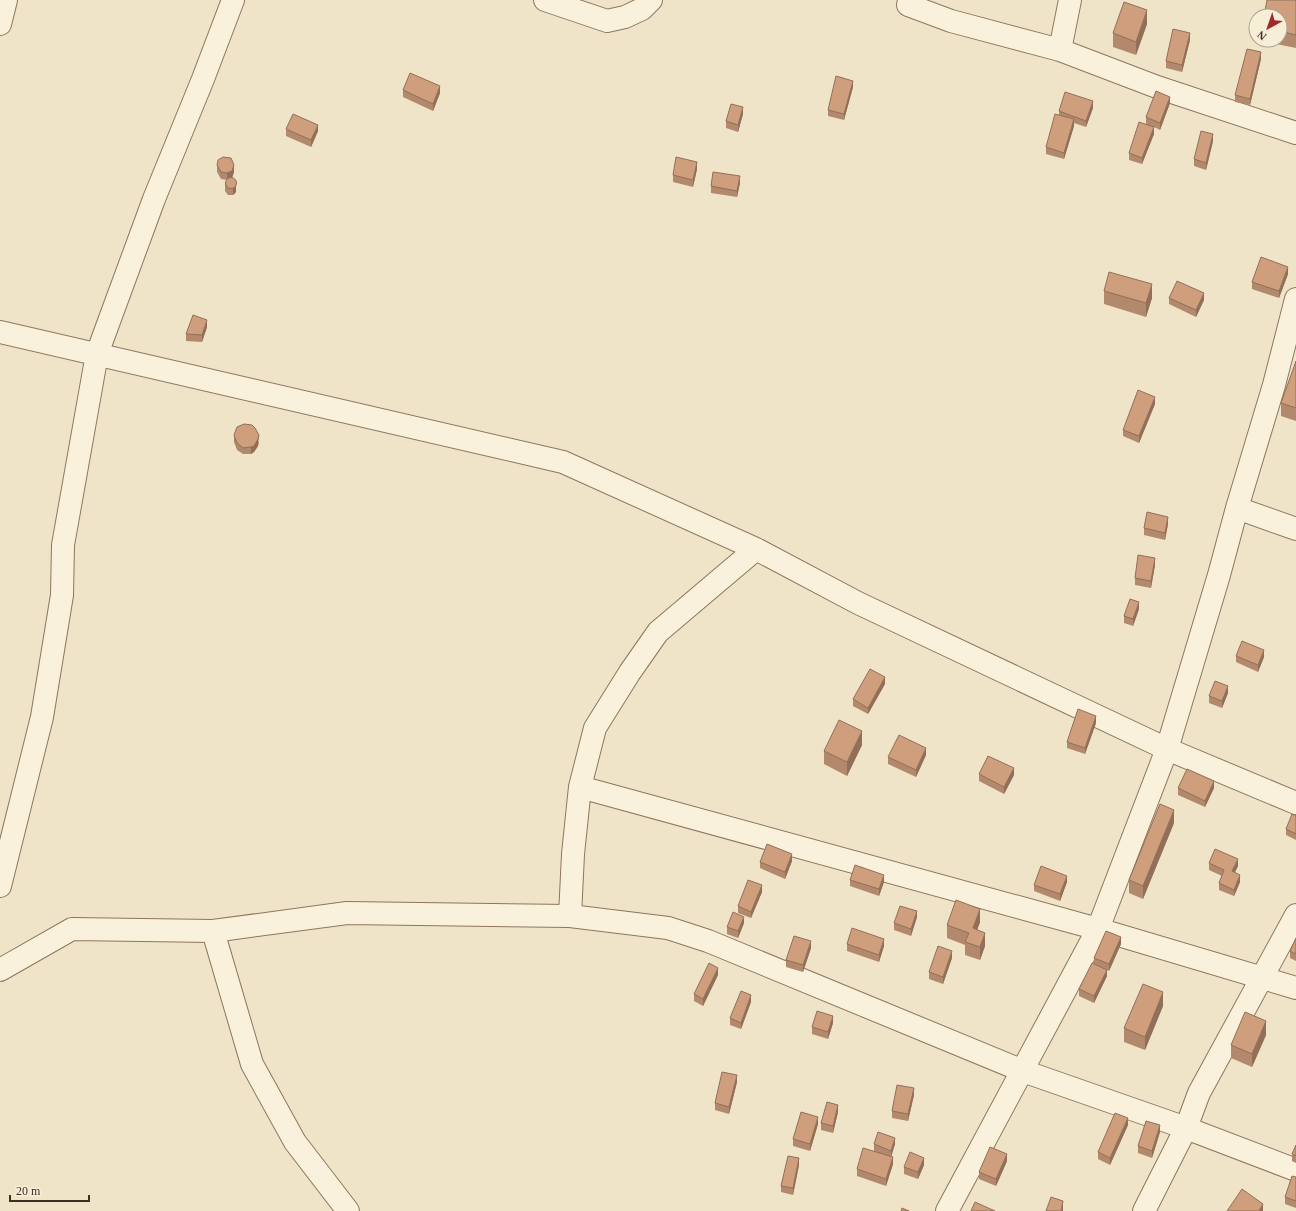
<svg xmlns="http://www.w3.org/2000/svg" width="1296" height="1211" viewBox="0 0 1296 1211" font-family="'Times New Roman',serif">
  <rect width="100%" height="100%" fill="#f0e4c8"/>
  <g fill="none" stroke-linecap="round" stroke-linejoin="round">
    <!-- street casing -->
    <g stroke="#8d765c" stroke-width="24">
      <path id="street" d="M545 0 607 21 625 17 642 9 651 0
        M909 0 908 5 951 21 1060 50 1157 87 1296 133
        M0 24 6 0
        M1060 50 1070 0
        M0 332 563 462 756 549 858 603 1167 749 1296 803
        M1237 508 1296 529
        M580 787 1098 929 1296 988
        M0 886 42 717 62 595 63 545 97 354 154 199 203 79 233 0
        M570 916 573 854 580 787 595 728 630 672 658 632 756 549
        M213 931 252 1064 295 1142 348 1211
        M0 970 72 929 213 931 347 913 570 916 668 928 708 941 1023 1071 1186 1128 1296 1170
        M947 1211 1098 929 1167 749 1219 575 1237 508 1274 385 1296 299
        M1144 1211 1186 1128 1199 1093 1296 915"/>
    </g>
    <!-- street -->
    <use href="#street" stroke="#faf1dc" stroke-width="22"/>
  </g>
  <!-- wall -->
  <path fill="#b2896c" d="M1296 0V48L1262 41V40H1280V16Z
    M1147 24 1136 55 1113 47V33Z
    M1190 40 1182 72 1166 68V61Z
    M1261 59 1250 105 1235 102V95Z
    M853 87 844 120 828 116V110Z
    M403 90 440 93 433 111 403 97Z
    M1170 103 1160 130 1154 127V134L1142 164 1129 160V153L1146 124V117Z
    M1093 108 1086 127 1074 123V126L1064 159 1046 154V147L1059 115V111Z
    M743 114 738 132 726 128V121Z
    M286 129 318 131 311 147 286 136Z
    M1213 141 1206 170 1194 166V159Z
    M217 165 234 172 232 178H230L236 189V192L233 195H228L225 191V184L227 180 221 179 217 172Z
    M697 169 693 187 673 182V175Z
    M740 183 737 197 711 193V186Z
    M1288 274 1279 298 1252 289V282Z
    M1104 291 1152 298 1146 317 1104 304Z
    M1169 298 1204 300 1196 317 1169 304Z
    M207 327 202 342 186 341V334Z
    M1296 361V421L1281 416V403Z
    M1155 404 1139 443 1123 436V430Z
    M234 435 259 442 258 446 254 452 251 454H243L237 450 234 442Z
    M1168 524 1165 540 1144 535V528Z
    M1155 565 1151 588 1135 585V578Z
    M1139 609 1133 626 1124 623V616Z
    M1236 656 1264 657 1258 672 1236 662Z
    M885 684 868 714 853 706V699Z
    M1228 693 1222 708 1209 703V696Z
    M1096 723 1085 754 1067 748V742Z
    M862 745 847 776 824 764V751Z
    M926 755 916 777 888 764V757Z
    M979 774 1014 775 1004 794 979 781Z
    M1178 788H1214L1205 807 1178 795Z
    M1296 816V840L1286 835V829Z
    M1174 823 1143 899 1129 893V880Z
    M792 861 785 879 760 868V862Z
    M1209 863 1238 866 1235 872 1240 882 1234 896 1219 890V883L1222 876 1209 870Z
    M850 880 884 882 879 896 850 886Z
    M1067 882 1060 901 1034 891V885Z
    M762 892 751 918 738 913V906Z
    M917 917 911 936 894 930V923Z
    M980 922 977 930 985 946 980 960 965 955V945L947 938V925Z
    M744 923 738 938 727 934V927Z
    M1296 938V961L1290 958V951Z
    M847 944 884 946 879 962 847 951Z
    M1121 944 1109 971 1107 970V976L1094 1003 1079 996V989L1094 964V958Z
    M811 948 803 972 786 967V960Z
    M952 958 943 984 929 979V972Z
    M718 975 703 1006 694 1001V994Z
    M751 1002 741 1029 730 1025V1018Z
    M1163 1006 1145 1050 1124 1042V1028Z
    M833 1023 828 1039 812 1034V1027Z
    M1266 1035 1252 1067 1231 1058V1045Z
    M737 1082 729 1114 715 1110V1103Z
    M914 1095 908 1121 892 1118V1111Z
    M838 1112 833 1133 821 1130V1123Z
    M818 1124 810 1151 793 1146V1139Z
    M1128 1125 1110 1165 1098 1159V1152Z
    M1160 1132 1152 1158 1138 1153V1146Z
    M874 1144H895L891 1157 893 1164 886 1186 857 1176V1169L874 1151Z
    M1296 1145V1163L1292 1161V1154Z
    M1007 1161 996 1186 979 1179V1172Z
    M799 1165 793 1195 781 1192V1186Z
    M924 1165 918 1179 904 1174V1167Z
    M1296 1177V1208L1285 1204V1197Z"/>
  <!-- shaded-wall -->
  <path fill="#916f58" d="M1147 10V24L1136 55V42Z
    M1190 33V40L1182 72V65Z
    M1261 52V59L1250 105V99Z
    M853 81V87L844 120V114Z
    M440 86V93L433 111V104Z
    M1170 97V103L1160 130V123Z
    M1093 101V108L1086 127V121Z
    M743 107V114L738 132V125Z
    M1074 119V126L1064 159V153Z
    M318 125V131L311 147V140Z
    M1154 127V134L1142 164V158Z
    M1213 134V141L1206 170V163Z
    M697 162V169L693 187V180Z
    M234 165V172L232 178 227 180V173Z
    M740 176V183L737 197V191Z
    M236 182V192L233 195V188Z
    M1288 267V274L1279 298V291Z
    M1152 284V298L1146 317V303Z
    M1204 293V300L1196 317V310Z
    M207 320V327L202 342V335Z
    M1155 397V404L1139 443V436Z
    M259 435 258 446 254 452 251 454V447Z
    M1168 517V524L1165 540V533Z
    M1155 558V565L1151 588V581Z
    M1139 602V609L1133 626V619Z
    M1264 650V657L1258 672V665Z
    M885 677V684L868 714V708Z
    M1228 686V693L1222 708V701Z
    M1096 716V723L1085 754V748Z
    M862 731V745L847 776V762Z
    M926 748V755L916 777V770Z
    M1014 768V775L1004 794V787Z
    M1214 781V788L1205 807V801Z
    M1174 810V823L1143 899V886Z
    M792 854V861L785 879V872Z
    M1238 859V866L1232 878V871Z
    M884 875V882L879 896V889Z
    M1240 875V882L1234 896V890Z
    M1067 876V882L1060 901V894Z
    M762 885V892L751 918V912Z
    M980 909V922L973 942V928Z
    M917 911V917L911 936V929Z
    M744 917V923L738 938V931Z
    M985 933V946L980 960V947Z
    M1121 937V944L1109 971V964Z
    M884 939V946L879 962V955Z
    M811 941V948L803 972V965Z
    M952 951V958L943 984V977Z
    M718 968V975L703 1006V999Z
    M1107 970V976L1094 1003V996Z
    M1163 992V1006L1145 1050V1037Z
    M751 995V1002L741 1029V1023Z
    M833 1016V1023L828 1039V1032Z
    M1266 1021V1035L1252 1067V1054Z
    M737 1075V1082L729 1114V1107Z
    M914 1088V1095L908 1121V1114Z
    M838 1105V1112L833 1133V1126Z
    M818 1117V1124L810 1151V1144Z
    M1128 1118V1125L1110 1165V1158Z
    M1160 1125V1132L1152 1158V1151Z
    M895 1138V1144L891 1157V1151Z
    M1007 1154V1161L996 1186V1179Z
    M893 1157V1164L886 1186V1179Z
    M799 1158V1165L793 1195V1188Z
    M924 1158V1165L918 1179V1172Z
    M1063 1201V1211H1061Z
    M1263 1204V1211H1259Z"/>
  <!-- building -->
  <path fill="#cf9f7d" stroke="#916f58" d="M1267 0H1296V35L1280 31V16H1264Z
    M1124 2 1147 10 1136 42 1113 33Z
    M1173 29 1190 33 1182 65 1166 61Z
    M1247 49 1261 52 1250 99 1235 95Z
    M410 73 440 86 433 104 403 90Z
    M836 76 853 81 844 114 828 110Z
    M1156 91 1170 97 1160 123 1146 117Z
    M1065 92 1093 101 1086 121 1059 111Z
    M731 104 743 107 738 125 726 121Z
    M293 114 318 125 311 140 286 129Z
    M1055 114 1074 119 1064 153 1046 147Z
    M1139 122 1154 127 1142 158 1129 153Z
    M1201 131 1213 134 1206 163 1194 159Z
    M223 157 231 158 234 165 232 171 227 173 221 172 217 165 218 160Z
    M676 157 697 162 693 180 673 175Z
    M713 172 740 176 737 191 711 186Z
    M225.5 183a5.5 5.5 0 1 1 11 0a5.5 5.5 0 1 1-11 0Z
    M1261 257 1288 267 1279 291 1252 282Z
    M1109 272 1152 284 1146 303 1104 291Z
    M1177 281 1204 293 1196 310 1169 298Z
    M193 315 207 320 202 335 186 334Z
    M1296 361V408L1281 403Z
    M1138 390 1155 397 1139 436 1123 430Z
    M244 424 252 425 255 428 259 435 258 439 254 446 251 447 243 448 237 443 234 435 237 427Z
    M1147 512 1168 517 1165 533 1144 528Z
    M1138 555 1155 558 1151 581 1135 578Z
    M1130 599 1139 602 1133 619 1124 616Z
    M1242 641 1264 650 1258 665 1236 656Z
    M870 669 885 677 868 708 853 699Z
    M1215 681 1228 686 1222 701 1209 696Z
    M1078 709 1096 716 1085 748 1067 742Z
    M839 720 862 731 847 762 824 751Z
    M899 735 926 748 916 770 888 757Z
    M988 756 1014 768 1004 787 979 774Z
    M1187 769 1214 781 1205 801 1178 788Z
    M1160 804 1174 810 1143 886 1129 880Z
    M1292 814 1296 816V834L1286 829Z
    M767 844 792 854 785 872 760 862Z
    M1215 849 1238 859 1232 871 1240 875 1234 890 1219 883 1224 870 1209 863Z
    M855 865 884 875 879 889 850 880Z
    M1041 866 1067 876 1060 894 1034 885Z
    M748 880 762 885 751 912 738 906Z
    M956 900 980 909 973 928 985 933 980 947 965 942 969 933 947 925Z
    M900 906 917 911 911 929 894 923Z
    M733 912 744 917 738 931 727 927Z
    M852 928 884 939 879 955 847 944Z
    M1106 931 1121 937 1109 964 1094 958Z
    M794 936 811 941 803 965 786 960Z
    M1296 938V954L1290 951Z
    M938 946 952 951 943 977 929 972Z
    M709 963 718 968 703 999 694 994Z
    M1092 963 1107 970 1094 996 1079 989Z
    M1143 984 1163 992 1145 1037 1124 1028Z
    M741 991 751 995 741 1023 730 1018Z
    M817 1011 833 1016 828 1032 812 1027Z
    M1245 1012 1266 1021 1252 1054 1231 1045Z
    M722 1072 737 1075 729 1107 715 1103Z
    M897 1085 914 1088 908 1114 892 1111Z
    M827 1102 838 1105 833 1126 821 1123Z
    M801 1112 818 1117 810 1144 793 1139Z
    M1115 1113 1128 1118 1110 1158 1098 1152Z
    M1146 1121 1160 1125 1152 1151 1138 1146Z
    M878 1132 895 1138 891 1151 874 1144Z
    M1296 1145V1156L1292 1154Z
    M990 1147 1007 1154 996 1179 979 1172Z
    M863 1148 893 1157 886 1179 857 1169Z
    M910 1152 924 1158 918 1172 904 1167Z
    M788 1156 799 1158 793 1188 781 1186Z
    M1292 1176 1296 1177V1201L1285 1197Z
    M1242 1189 1263 1204 1259 1211H1227Z
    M1051 1197 1063 1201 1061 1211H1046Z
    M975 1202 995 1211H971Z
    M902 1208 909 1211H901Z"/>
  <!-- north arrow -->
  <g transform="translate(1268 28) rotate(220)"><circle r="19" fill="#f7eed8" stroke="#ada18e"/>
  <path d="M0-3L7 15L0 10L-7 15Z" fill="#9e2a2b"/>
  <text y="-6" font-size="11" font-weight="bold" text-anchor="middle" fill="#3d2e20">N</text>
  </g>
  <!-- scale -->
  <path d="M10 1195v6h79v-6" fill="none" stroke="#3d2e20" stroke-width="2"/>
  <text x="16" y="1195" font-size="12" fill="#3d2e20" stroke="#f7eed8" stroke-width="3" paint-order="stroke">20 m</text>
</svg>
